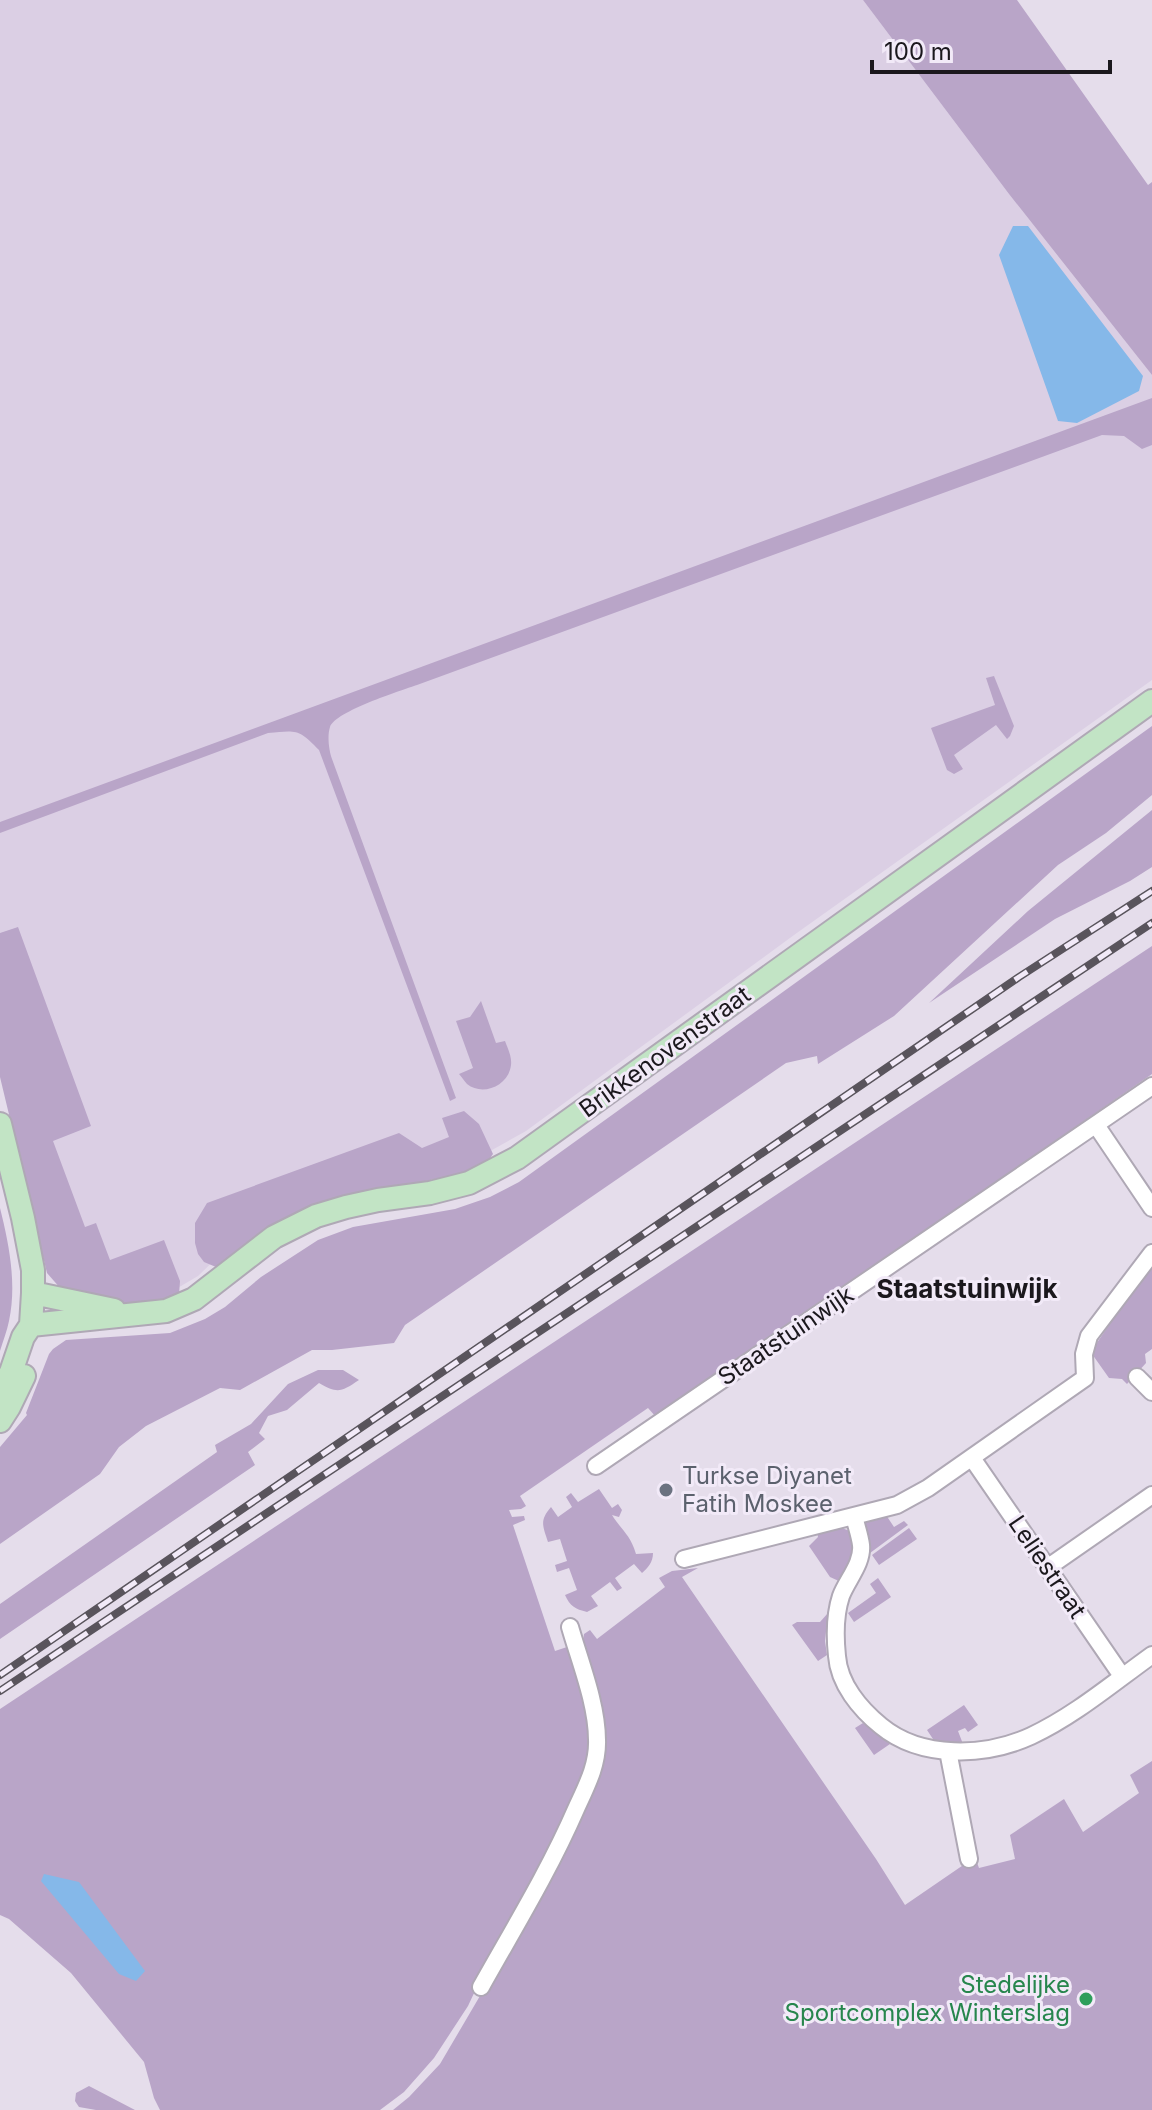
<svg xmlns="http://www.w3.org/2000/svg" width="1152" height="2110" viewBox="0 0 1152 2110" font-family="Inter,sans-serif">
  <rect width="100%" height="100%" fill="#e5ddeb"/>
  <!-- built -->
  <path fill="#dbcfe4" d="M0 0H863L1009 194 1152 375V680L794 935 526 1131 449 1174 387 1178 228 1247 198 1276 164 1296H111L0 1038Z"/>
  <!-- green -->
  <path fill="#b9a5c8" d="M863 0H1017L1148 185 1152 182V375L1009 194Z
    M1152 398V445L1142 449 1124 436 1102 435 417 685C400 691 336 711 330 727 327 736 329 751 332 759L456 1098 450 1101 319 750C299 729 297 730 268 733L0 833V822Z
    M994 676 1014 726 1010 736 1007 739 996 725 954 755 963 769 954 774 947 770 931 728 995 705 986 678Z
    M1152 726V795L1106 833 1058 865 894 1016 818 1064 817 1056 786 1063 405 1325 394 1343 332 1350H312L240 1390 220 1388 146 1426 119 1447 100 1474 0 1544V1447L27 1415 26 1413 49 1354 53 1349 66 1340 170 1333 205 1319 225 1307 261 1277 318 1240 353 1227 455 1209 490 1197 519 1182Z
    M1152 810V867L1130 881 1055 919 929 1003 1028 911Z
    M18 927 91 1126 53 1141 85 1227 96 1223 110 1260 164 1240 180 1281 179 1295 145 1304 107 1302 61 1289 47 1273 0 1077V933Z
    M1152 946V1074L656 1417 648 1408 520 1496 526 1506 521 1509 509 1510 512 1517 524 1516 525 1520 513 1525 555 1651 567 1647 578 1680 591 1737 586 1775 559 1841 482 1976 468 2006 434 2058 404 2092 380 2110H160L154 2098 144 2062 71 1973 9 1919 0 1915V1709Z
    M481 1001 496 1043 505 1041C508 1049 512 1057 511 1065 509 1085 483 1097 467 1084 464 1081 462 1077 459 1074L473 1068 456 1021 470 1017Z
    M464 1111 479 1124 493 1154 488 1161 460 1174 342 1198 224 1265 216 1267 204 1262 198 1254 195 1243V1223L207 1203 399 1133 422 1148 449 1137 442 1118Z
    M0 1208C9 1244 17 1284 9 1321 7 1331 3 1341 0 1351Z
    M1152 1262V1349L1145 1354 1146 1363 1127 1384 1122 1379 1109 1378 1092 1354V1350Z
    M318 1370H343L359 1380C341 1392 338 1394 319 1383L287 1410 268 1416 259 1433 265 1439 248 1452 255 1465 0 1639V1604L217 1452 215 1445 251 1424 288 1384Z
    M599 1489 612 1508 618 1504 622 1510 619 1517 612 1515C622 1531 630 1534 636 1554L653 1553C653 1562 648 1568 642 1573L634 1564 615 1578 622 1588 617 1591 610 1582 591 1596 598 1606 587 1612C575 1609 570 1606 565 1595L577 1590 569 1568 557 1572 555 1565 567 1561 560 1539 548 1542C543 1526 539 1521 551 1507L558 1517 572 1507 566 1497 571 1493 578 1502Z
    M886 1515 894 1527 904 1521 908 1525 870 1553 868 1549 864 1524 869 1519Z
    M839 1527 850 1531C859 1551 850 1564 841 1582L830 1577 809 1546 818 1537 817 1532Z
    M909 1528 917 1539 879 1565 872 1555Z
    M698 1568 682 1577 876 1859 905 1905 975 1857 979 1868 1015 1859 1010 1835 1064 1799 1083 1832 1139 1793 1130 1775 1152 1761V2110H393L409 2097 440 2064 558 1863 604 1755 603 1727 583 1641 584 1634 590 1630 597 1639 665 1587 659 1578 672 1571Z
    M878 1578 891 1597 854 1622 848 1613 876 1593 870 1584Z
    M828 1613 825 1641 827 1655 818 1661 792 1625 797 1622H820Z
    M964 1705 978 1725 968 1732 965 1728 958 1731 963 1744 937 1745 927 1730Z
    M863 1723 890 1744 874 1755 855 1728Z
    M89 2086 135 2110H96L79 2107 75 2101 76 2093Z"/>
  <!-- water -->
  <path fill="#85b8e9" d="M1013 226H1028L1143 376 1139 391 1077 423 1058 421 999 255Z
    M44 1874 79 1882 145 1971 136 1981 119 1974 41 1881Z"/>
  <g fill="none" stroke-linecap="round" stroke-linejoin="round">
    <!-- street casing -->
    <g stroke="#afa8b5" stroke-width="20">
      <path id="street" d="M1096 1125 1152 1208
        M1137 1377 1152 1392
        M972 1458 1122 1676
        M596 1466 1152 1086
        M854 1516C856 1525 860 1536 861 1545 863 1563 847 1580 841 1596 835 1614 835 1637 837 1656 839 1684 860 1709 881 1726 921 1759 985 1757 1031 1736 1074 1716 1113 1683 1152 1655
        M684 1559 897 1505 928 1488 1085 1378 1084 1354 1089 1336 1152 1253
        M1047 1568 1152 1495
        M948 1751 969 1859
        M481 1987C514 1928 549 1871 576 1809 586 1787 598 1765 597 1740 597 1704 580 1662 570 1627"/>
    </g>
    <!-- secondary casing -->
    <g stroke="#afa8b5" stroke-width="26">
      <path id="secondary" d="M0 1124 23 1218 33 1270V1293L31 1325 23 1337 11 1372 0 1392
        M33 1293 114 1310
        M31 1325 166 1311 194 1299 274 1237 316 1216 346 1207 378 1200 430 1193 469 1183 517 1158 1152 701
        M0 1421 9 1407 24 1376"/>
    </g>
    <!-- street -->
    <use href="#street" stroke="#fff" stroke-width="16"/>
    <!-- secondary -->
    <use href="#secondary" stroke="#c2e4c5" stroke-width="22"/>
    <!-- rail casing -->
    <g stroke="#59545c" stroke-width="8">
      <path id="rail" d="M0 1675 1019 977 1152 891
        M0 1691 1152 923"/>
    </g>
    <!-- rail -->
    <use href="#rail" stroke="#f2eaf8" stroke-width="5" stroke-dasharray="15" stroke-linecap="butt"/>
  </g>
  <!-- markers -->
  <circle fill="#6b7280" stroke="#f2eaf8" stroke-width="3" cx="666" cy="1490" r="8"/>
  <circle fill="#2e9e5b" stroke="#f2eaf8" stroke-width="3" cx="1086" cy="1999" r="8"/>
  <g text-anchor="middle" stroke-width="6" stroke-linejoin="round" paint-order="stroke">
    <!-- street labels -->
    <g font-size="24" fill="#1b181d" stroke="#f2eaf8">
      <text transform="translate(665 1052) rotate(-36)" y="8">Brikkenovenstraat</text>
      <text transform="translate(786 1336) rotate(-34)" y="8">Staatstuinwijk</text>
      <text transform="translate(1047 1567) rotate(56)" y="8">Leliestraat</text>
    </g>
    <!-- worship labels -->
    <g font-size="24" fill="#5b616d" stroke="#f2eaf8" text-anchor="start">
      <text x="682" y="1484">Turkse Diyanet<tspan x="682" dy="28">Fatih Moskee</tspan></text>
    </g>
    <!-- leisure labels -->
    <g font-size="24" fill="#27864d" stroke="#f2eaf8" text-anchor="end">
      <text x="1070" y="1993">Stedelijke<tspan x="1070" dy="28">Sportcomplex Winterslag</tspan></text>
    </g>
    <!-- neighbourhood labels -->
    <g font-size="26" font-weight="bold" fill="#1b181d" stroke="#f2eaf8">
      <text x="967" y="1298">Staatstuinwijk</text>
    </g>
  </g>
  <!-- scale -->
  <path d="M872 60v12h238v-12" fill="none" stroke="#1b181d" stroke-width="4"/>
  <text x="884" y="60" font-size="24" fill="#1b181d" stroke="#f2eaf8" stroke-width="6" paint-order="stroke">100 m</text>
</svg>
